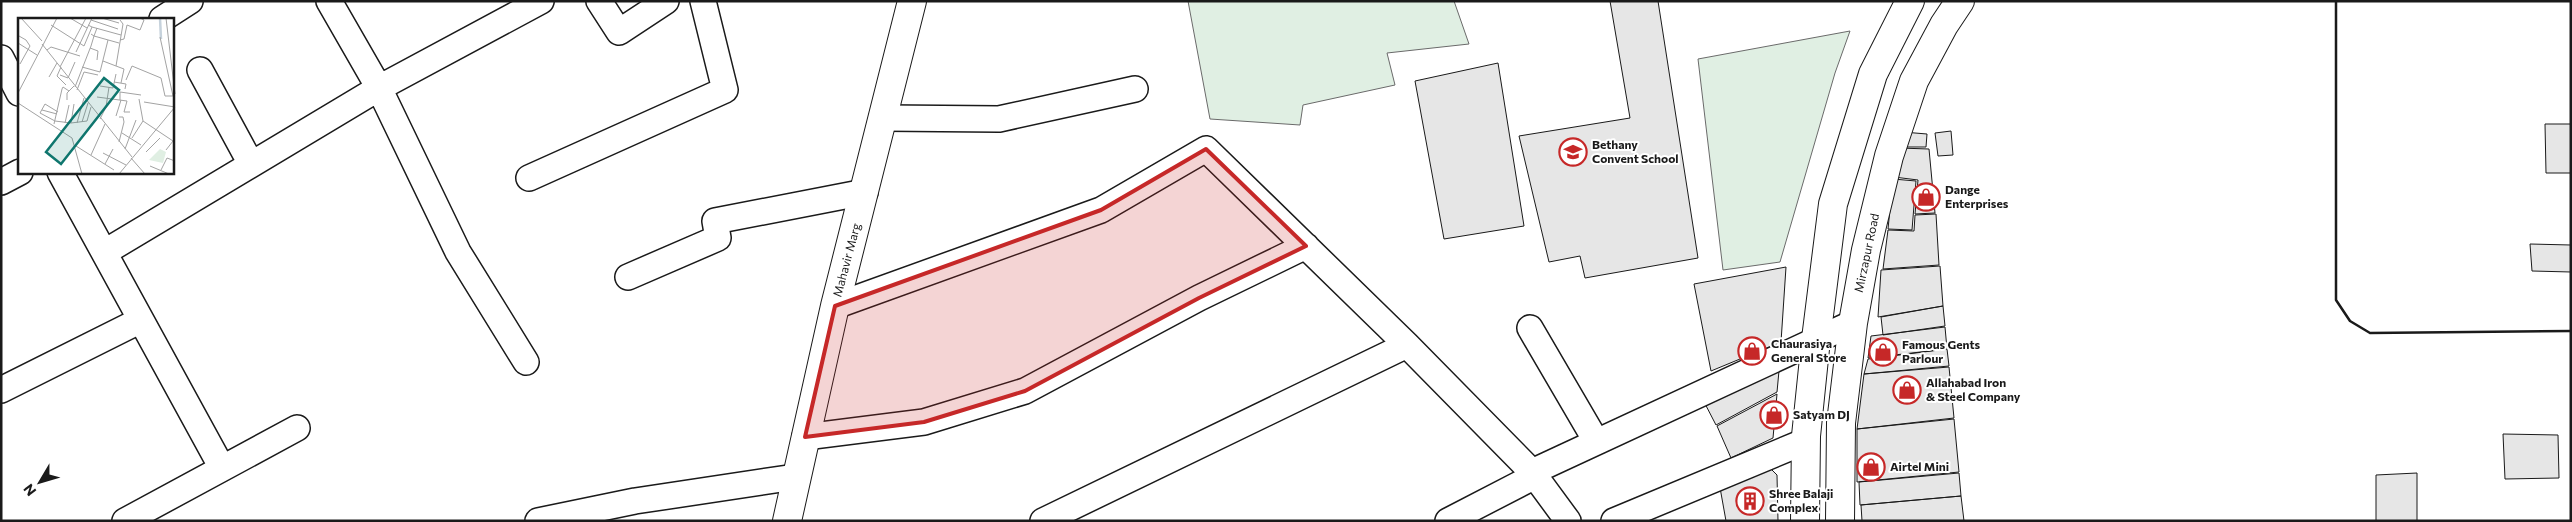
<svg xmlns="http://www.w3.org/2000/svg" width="2572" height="522" viewBox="0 0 2572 522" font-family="Commissioner,sans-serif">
  <rect width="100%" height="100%" fill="#fff"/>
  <!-- green -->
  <path fill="#e0efe3" stroke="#6a6a6a" d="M1188 1H1454L1469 44 1387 53 1395 85 1303 105 1300 125 1210 119Z
    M1850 31 1835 73 1780 262 1723 270 1698 59Z"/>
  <!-- building -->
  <path fill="#e6e6e6" stroke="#1a1a1a" d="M1610 1H1658L1698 258 1585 278 1580 256 1549 262 1519 136 1630 118Z
    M1498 63 1524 226 1444 239 1415 81Z
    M2545 124H2571V173H2546Z
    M1951 131 1953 155 1938 156 1935 133Z
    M1903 132 1927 134 1926 147H1900Z
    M1899 148 1929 149 1935 213 1915 214 1918 180 1894 177Z
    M1893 179 1916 181 1912 230 1888 229Z
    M1936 214 1939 265 1883 269 1888 230 1914 231 1915 215Z
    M2530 244 2571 245V272L2532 271Z
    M1940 266 1943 306 1878 317 1881 270Z
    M1786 267 1781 342 1711 371 1694 284Z
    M1943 306 1945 326 1883 335 1881 317Z
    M1945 327 1947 349 1868 358 1871 336Z
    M1947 349 1949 366 1864 374 1868 359Z
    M1780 360 1777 392 1716 425 1701 396Z
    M1949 367 1954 418 1857 429 1864 374Z
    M1777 394 1773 438 1731 458 1717 426Z
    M1954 419 1959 472 1857 482V429Z
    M2503 434 2558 435 2559 478 2505 479Z
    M1768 466 1777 475 1778 521H1726L1719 482Z
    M1959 473 1961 496 1860 505 1859 482Z
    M2417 473V521H2376V475Z
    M1961 496 1964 521H1862L1861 505Z"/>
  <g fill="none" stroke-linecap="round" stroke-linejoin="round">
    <!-- minor casing -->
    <g stroke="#1a1a1a" stroke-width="28">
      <path id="minor" d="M329 1 379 88 458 252 526 362
        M599 1 619 32 666 1
        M162 19 190 1
        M1 58 19 93
        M200 70 251 164
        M884 118 999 119 1135 89
        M60 172 222 468
        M529 178 725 90 703 1
        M1 182 20 172
        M105 252 379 88 541 1
        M628 277 718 238 715 221 865 192
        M835 306 1101 210 1206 149 1407 345 1532 472 1568 521
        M1530 328 1596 441
        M1 390 139 321
        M805 437 924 422 1025 391 1199 298 1306 246
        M1532 472 1853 323
        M125 521 297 428
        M538 521 635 501 795 477
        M1043 521 1407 345
        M1448 521 1535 476
        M1614 521 1806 441"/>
    </g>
    <!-- tertiary casing -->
    <g stroke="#1a1a1a" stroke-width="30">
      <path id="tertiary" d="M787 521 835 306 912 1"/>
    </g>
    <!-- trunk casing -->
    <g stroke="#1a1a1a" stroke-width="30">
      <path id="trunk" d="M1805 521 1806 436 1816 339 1833 204 1873 74 1910 1
        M1840 521 1841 423 1853 323 1866 250 1889 156 1914 81 1944 25 1960 1"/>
    </g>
    <!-- minor -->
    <use href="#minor" stroke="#fff" stroke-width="25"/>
    <!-- tertiary -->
    <use href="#tertiary" stroke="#fff" stroke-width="28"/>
    <!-- trunk -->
    <use href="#trunk" stroke="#fff" stroke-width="28"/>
    <!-- wall -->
    <path stroke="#1a1a1a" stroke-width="2.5" d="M2336 1V300L2350 321 2370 333 2571 331"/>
  </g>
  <!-- marked area -->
  <path fill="#c62828" fill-opacity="0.2" stroke="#c62828" stroke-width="4" stroke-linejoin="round" d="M1206 149 1306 246 1199 298 1025 391 924 422 805 437 835 306 1101 210Z"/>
  <!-- icons -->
  <defs>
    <g id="school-ring" transform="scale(1.4375)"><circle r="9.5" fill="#fff" stroke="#c62828" stroke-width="1.5"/><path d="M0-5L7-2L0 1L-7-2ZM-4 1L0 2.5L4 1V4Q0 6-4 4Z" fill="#c62828"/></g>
    <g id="shop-ring" transform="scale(1.4375)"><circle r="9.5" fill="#fff" stroke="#c62828" stroke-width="1.5"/><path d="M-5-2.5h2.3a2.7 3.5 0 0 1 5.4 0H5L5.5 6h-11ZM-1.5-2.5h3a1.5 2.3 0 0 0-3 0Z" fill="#c62828"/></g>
    <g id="building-ring" transform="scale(1.4375)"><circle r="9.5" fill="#fff" stroke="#c62828" stroke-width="1.5"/><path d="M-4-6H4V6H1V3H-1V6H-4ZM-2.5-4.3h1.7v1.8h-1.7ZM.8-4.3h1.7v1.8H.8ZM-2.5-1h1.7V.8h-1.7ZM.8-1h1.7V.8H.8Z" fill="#c62828"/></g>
  </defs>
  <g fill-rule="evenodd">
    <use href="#school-ring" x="1573" y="152"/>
    <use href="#shop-ring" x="1926" y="197"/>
    <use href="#shop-ring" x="1752" y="351"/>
    <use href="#shop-ring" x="1883" y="352"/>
    <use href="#shop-ring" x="1907" y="390"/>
    <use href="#shop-ring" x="1774" y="415"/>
    <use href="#shop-ring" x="1871" y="467"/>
    <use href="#building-ring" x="1750" y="501"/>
  </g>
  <g text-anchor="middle" stroke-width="4" stroke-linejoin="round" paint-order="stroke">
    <!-- poi labels -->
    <g font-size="12" font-weight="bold" fill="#1a1a1a" stroke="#fff" text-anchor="start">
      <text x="1592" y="149">Bethany<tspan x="1592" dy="14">Convent School</tspan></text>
      <text x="1945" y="194">Dange<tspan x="1945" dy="14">Enterprises</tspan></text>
      <text x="1771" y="348">Chaurasiya<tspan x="1771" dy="14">General Store</tspan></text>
      <text x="1902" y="349">Famous Gents<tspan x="1902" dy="14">Parlour</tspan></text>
      <text x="1926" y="387">Allahabad Iron<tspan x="1926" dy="14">&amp; Steel Company</tspan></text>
      <text x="1793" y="419">Satyam DJ</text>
      <text x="1890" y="471">Airtel Mini</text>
      <text x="1769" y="498">Shree Balaji<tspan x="1769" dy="14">Complex</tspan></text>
    </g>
    <!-- street labels -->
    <g font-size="12" fill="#1a1a1a" stroke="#fff">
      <text transform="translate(1867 253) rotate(-78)" y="4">Mirzapur Road</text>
      <text transform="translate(847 260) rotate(-75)" y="4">Mahavir Marg</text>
    </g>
  </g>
  <!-- overview -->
  <g transform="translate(18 18)">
    <rect width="156" height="156" fill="#fff"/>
    <path d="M142 131 148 134 145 145 131 142Z" fill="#e0efe3"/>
    <path fill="none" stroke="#c6d2dc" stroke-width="2.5" d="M142 0 143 21"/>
    <path fill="none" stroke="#a3a3a3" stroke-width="1" d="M3 0 24 23M52 0 69 10M84 0 101 5M148 0 157 76M73 2 100 11M33 7 66 28 74 9 70 7M74 9 103 17M79 10 76 18 101 25M1 18 8 22 12 28 2 46M142 19 155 78M102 22 106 21 109 7 122 12 126 2 122 0M0 25 19 37M24 26 114 139M72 30 80 33 79 42M29 32 33 29 62 38M58 34 74 0M85 43 98 48 105 6 102 2M98 48 106 51 103 65M42 49 68 0M43 49 39 58 48 67M64 49 82 54 90 22M42 57 50 60 57 44M31 59 39 45M108 62 114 48 143 60 147 78H155M96 64 108 66 107 71M82 68 95 70 98 56M57 69 73 28 76 18 73 16M59 72 66 54 80 57M0 75 39 0M79 79 109 83 106 94H112M49 82V75L56 68M102 82V74L123 77M126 84 157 89M0 85 54 120 64 156M24 92 39 96M40 94 27 86 22 95 37 103 53 105 69 103 73 89M98 98 103 82M82 101 88 89 91 69M125 103 155 123 148 132M64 104 70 85M47 105 51 87M53 105 56 86M59 105 66 80M36 106 44 71 45 69 51 73M104 115 123 127M114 120 125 103 121 81M101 124 106 104 105 99H101M58 128 96 152M107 131 118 102M128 134 142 120M85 135 108 147M73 137 87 106M113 140 127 156M87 146 95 131M132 148 151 156M143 152 149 140 157 143M101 156 157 89"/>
    <path fill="#0f766e" fill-opacity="0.15" stroke="#0f766e" stroke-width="2.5" d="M86 60 101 72 43 146 28 134Z"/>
    <rect width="156" height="156" fill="none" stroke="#1a1a1a" stroke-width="2.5"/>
  </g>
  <!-- border -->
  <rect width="2572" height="522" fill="none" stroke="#1a1a1a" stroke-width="5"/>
  <!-- north arrow -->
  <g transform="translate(40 482) rotate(232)" stroke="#ffffff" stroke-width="4" paint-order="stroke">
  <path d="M0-4L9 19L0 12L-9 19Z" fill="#1a1a1a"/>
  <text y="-8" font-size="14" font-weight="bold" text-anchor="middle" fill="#1a1a1a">N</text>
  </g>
</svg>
